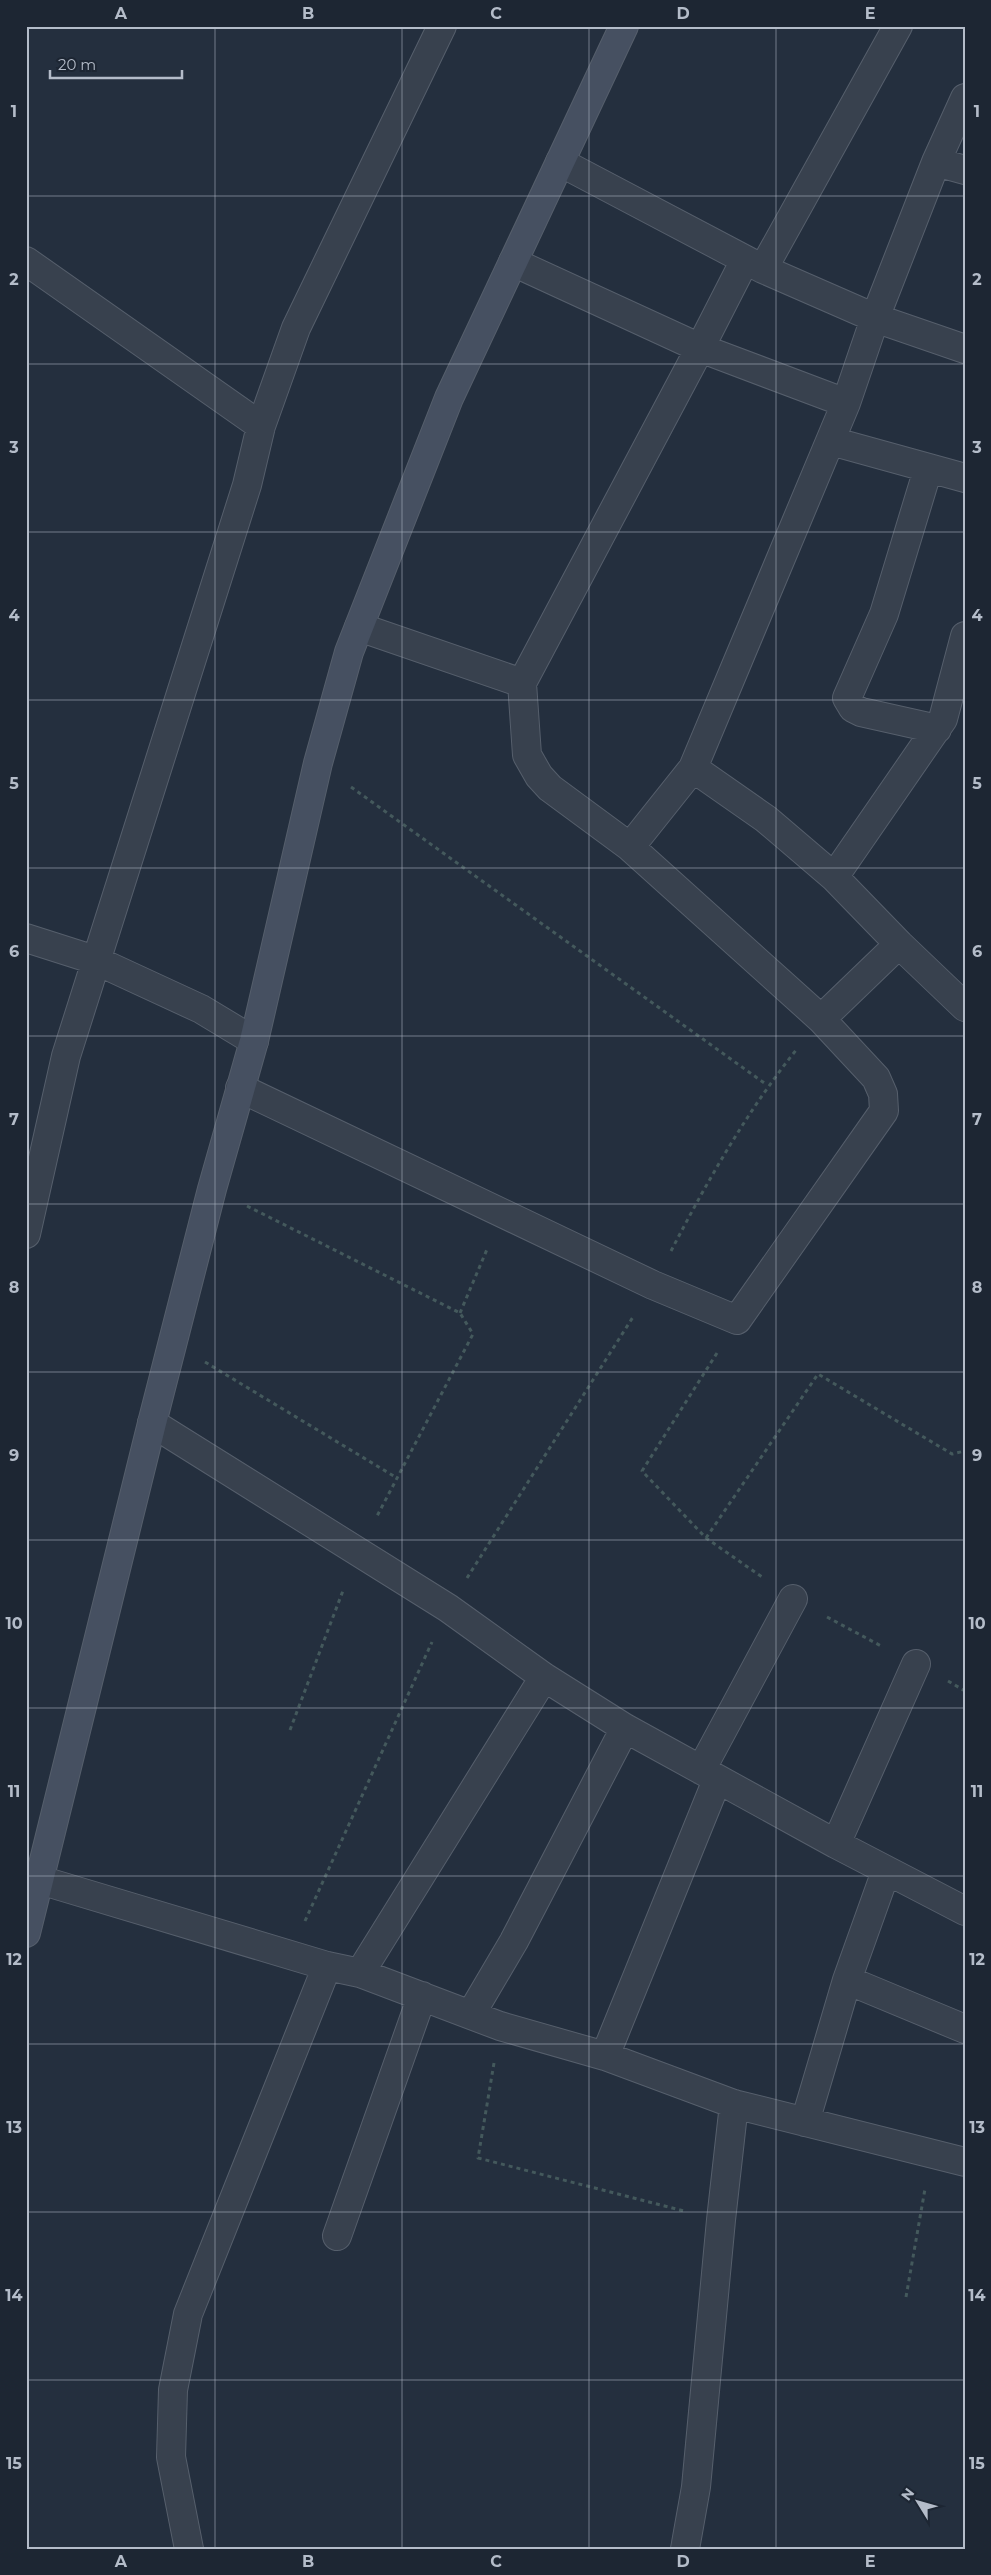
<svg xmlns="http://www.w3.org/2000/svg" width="991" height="2575" viewBox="0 0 991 2575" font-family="Montserrat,sans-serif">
  <rect width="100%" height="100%" fill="#242f3e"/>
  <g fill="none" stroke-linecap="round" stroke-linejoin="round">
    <!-- street casing -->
    <g stroke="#565f6c" stroke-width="30">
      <path id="street" d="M560 162 763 269 875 318 965 349
        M936 162 965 98
        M26 261 261 426
        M513 262 700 348 745 260
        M763 269 898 26
        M831 441 965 478
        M928 469 884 614 847 698 853 708 861 712 937 729
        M359 627 522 683
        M693 768 766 819 834 877 899 944 965 1007
        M630 847 693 768 846 403 875 318 936 162 965 170
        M834 877 943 719 965 636
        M26 938 95 960 201 1009 254 1041
        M821 1019 899 944
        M240 1088 653 1285 737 1320 884 1111 883 1094 876 1078 821 1019 630 847 550 788 539 776 527 755 522 683 700 348 846 403
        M26 1234 66 1056 247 485 261 426 296 328 442 26
        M152 1423 448 1608 544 1677 625 1728 836 1844 965 1911
        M701 1770 793 1599
        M836 1844 916 1664
        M40 1880 327 1966 360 1973 500 2026 605 2056 734 2104 965 2162
        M360 1973 544 1677
        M847 1980 965 2029
        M471 2014 514 1941 625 1728
        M605 2056 717 1780
        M805 2122 847 1980 886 1871
        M337 2236 422 1996
        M189 2549 171 2457 173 2390 188 2314 327 1966
        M685 2549 696 2487 721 2220 734 2104"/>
    </g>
    <!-- secondary casing -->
    <g stroke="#565f6c" stroke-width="30">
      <path id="secondary" d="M26 1933 152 1423 212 1189 254 1041 318 763 349 652 449 398 624 26"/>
    </g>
    <!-- path -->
    <path stroke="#44595c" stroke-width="3" stroke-dasharray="4 4" stroke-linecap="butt" d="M351 787 767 1085
      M247 1206 460 1313 473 1334 376 1518
      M671 1251C708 1180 747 1111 797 1049
      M460 1313 488 1247
      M717 1353 642 1471 706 1538 762 1577
      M205 1362 397 1478
      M706 1538 818 1374 952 1454 965 1451
      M467 1578 633 1317
      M827 1617 883 1647
      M948 1681 965 1691
      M290 1730 344 1588
      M305 1921 432 1642
      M494 2063 478 2158 684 2211
      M906 2297 925 2189"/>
    <!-- street -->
    <use href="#street" stroke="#38414e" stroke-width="28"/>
    <!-- secondary -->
    <use href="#secondary" stroke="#465061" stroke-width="28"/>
  </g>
  <!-- grid -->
  <path fill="none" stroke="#b4bcc9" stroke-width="1" stroke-opacity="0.55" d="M215 26V2549M402 26V2549M589 26V2549M776 26V2549M26 196H965M26 364H965M26 532H965M26 700H965M26 868H965M26 1036H965M26 1204H965M26 1372H965M26 1540H965M26 1708H965M26 1876H965M26 2044H965M26 2212H965M26 2380H965"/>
  <!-- border -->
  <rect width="991" height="2575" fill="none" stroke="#1d2633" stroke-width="55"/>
  <!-- north arrow -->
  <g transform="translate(918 2502) rotate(307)" stroke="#1d2633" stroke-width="4" paint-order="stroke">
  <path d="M0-4L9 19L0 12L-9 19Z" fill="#b4bcc9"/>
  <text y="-8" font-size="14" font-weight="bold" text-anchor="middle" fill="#b4bcc9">N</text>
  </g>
  <!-- scale -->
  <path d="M50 70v8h132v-8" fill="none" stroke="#b4bcc9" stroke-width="2.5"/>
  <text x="58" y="70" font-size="15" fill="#b4bcc9" stroke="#1d2633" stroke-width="4" paint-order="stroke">20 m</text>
  <rect x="28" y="28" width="936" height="2520" fill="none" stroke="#b4bcc9" stroke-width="2"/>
  <g font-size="16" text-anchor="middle" font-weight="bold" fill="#b4bcc9">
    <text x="121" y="19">A</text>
    <text x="308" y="19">B</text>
    <text x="496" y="19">C</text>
    <text x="683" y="19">D</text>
    <text x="870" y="19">E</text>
    <text x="14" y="117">1</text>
    <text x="977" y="117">1</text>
    <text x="14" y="285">2</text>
    <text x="977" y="285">2</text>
    <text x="14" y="453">3</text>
    <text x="977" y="453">3</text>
    <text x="14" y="621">4</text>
    <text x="977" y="621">4</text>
    <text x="14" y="789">5</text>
    <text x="977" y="789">5</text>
    <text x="14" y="957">6</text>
    <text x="977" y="957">6</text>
    <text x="14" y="1125">7</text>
    <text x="977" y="1125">7</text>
    <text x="14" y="1293">8</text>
    <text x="977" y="1293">8</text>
    <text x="14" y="1461">9</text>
    <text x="977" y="1461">9</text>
    <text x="14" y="1629">10</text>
    <text x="977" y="1629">10</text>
    <text x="14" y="1797">11</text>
    <text x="977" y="1797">11</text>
    <text x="14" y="1965">12</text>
    <text x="977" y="1965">12</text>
    <text x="14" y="2133">13</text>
    <text x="977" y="2133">13</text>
    <text x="14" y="2301">14</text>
    <text x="977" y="2301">14</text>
    <text x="14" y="2469">15</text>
    <text x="977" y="2469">15</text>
    <text x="121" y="2567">A</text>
    <text x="308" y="2567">B</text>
    <text x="496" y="2567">C</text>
    <text x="683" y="2567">D</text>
    <text x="870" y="2567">E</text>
  </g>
</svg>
